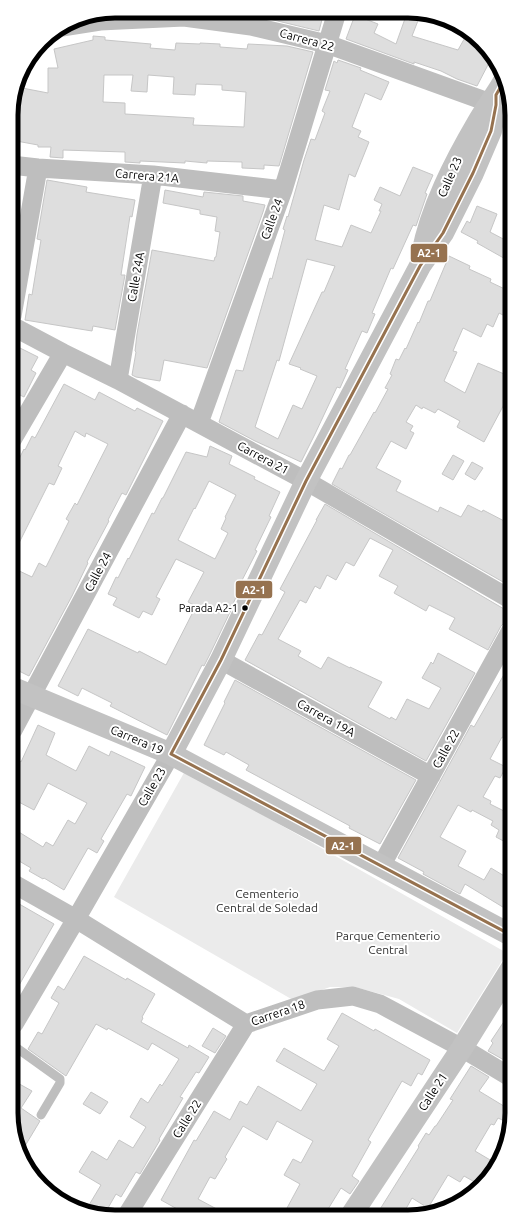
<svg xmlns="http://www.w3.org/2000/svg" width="523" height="1228" viewBox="0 0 523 1228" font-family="Ubuntu,sans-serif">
  <rect width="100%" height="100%" fill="#fff"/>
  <!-- green -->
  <path fill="#ebebeb" d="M185 771 507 953 457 1033 399 999 355 987H330L293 1000 114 897Z"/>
  <!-- building -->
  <path fill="#dedede" stroke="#c6c6c6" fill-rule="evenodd" d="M241 12H324L319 31 253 15 241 14Z
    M407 13H421L412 36 458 50 467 34 481 41 491 59 477 86 457 79 441 71 414 62V64L346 39 355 15 378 24 374 33 396 44Z
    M93 36 105 37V40L151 44 150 48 175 50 176 43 200 44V43L220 44V47L247 49 248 44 287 46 313 52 279 166 264 165V169L242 168V162L207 161V163L185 161V163L140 161V163L125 162V152L63 150V158L50 157 51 147H38V145L11 140V108L17 87 48 93V68H58L54 49 93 40ZM104 75H133L131 91 147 92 148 75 174 77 173 94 195 95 196 84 222 85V90L246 92 244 127 193 125 194 118 125 114V103L103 102Z
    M338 60 361 68 360 70 389 82 381 100 365 93 352 127 361 131 358 137 369 142 355 177 349 174 339 210 324 205 315 240 342 247 351 225 371 233 381 211H379L382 204 374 200 380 187 400 196 413 167 433 175 425 193 427 194 416 226 413 225 393 269 391 268 372 313 375 314 367 333 362 331 345 369 348 370 340 388 337 387 315 434 301 462 255 441 219 422 236 370 243 371 270 278 272 279 285 230 283 229 287 216 288 217 304 160 311 139 315 140 325 113 322 111 330 91 325 90 334 61 337 63ZM307 259 335 266 324 292H322L289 364 301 368 300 369 317 376 302 409 293 405 278 439 255 427 277 360 279 361Z
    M47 180 87 187 86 192 135 200 132 217 130 216 121 275H125L115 330 93 326 92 331 25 320 29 294 32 295 41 240 37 239Z
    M165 190 203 197 204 192 243 196V201L265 205 263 212 207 368 164 360 160 381 136 377 132 375 136 352 135 351 137 334 152 250 214 261 215 257H216L220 232 215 231 217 217 200 214V210L163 203Z
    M477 206 497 214 490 232 509 242V261L477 243 478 241 461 232 467 221 470 223Z
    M449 256 470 266 469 269 491 279 490 282 509 291V318L499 313 493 327 487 324 481 337 463 328 453 351 457 352 444 381 465 393 478 363 509 376V395L484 442 457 427 460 421 438 409 435 413 423 407 422 409 416 405 406 422 413 426 410 431 414 433 406 449 391 441 376 468 401 481 396 491 438 512 440 507 461 517 468 505 482 512 483 510 510 524V586L332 484 340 468 342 469 349 455H350L374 412 375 413 388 389 385 388 392 375 390 374 396 359 399 360 405 348 406 349 418 322 419 323 428 301H430Z
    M12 344 38 357 31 370 36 373 24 397 12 391Z
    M64 384 95 400 99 392 135 411 137 408 163 421 126 495 122 493 108 520 109 521 87 562 88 563 72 596 29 676 13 668V568L32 577 39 563 46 567 69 521 66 519 75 503 77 505 108 444 86 433 85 437 75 431 58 466 62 468 54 485 49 483 13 555 12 473 24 449 25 450 32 436 35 438Z
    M210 446 232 456 229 464 255 477 254 479 280 492 269 516 271 517 255 550 257 551 236 592 238 593 231 608H232L210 654 204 666 202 665 167 735 110 706 112 703 82 688 78 696 58 686 88 629 138 653 139 651 166 665 196 606 188 602 204 572 176 559 156 597 160 599 152 615 143 611 139 618 113 605 117 598 108 594 116 577 118 578 128 558 129 559 152 513 154 514 162 498H163L186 452 207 457ZM209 481 236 495 225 517 226 518 221 529 228 533 215 559 178 540 194 508 195 509Z
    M453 455 464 461 453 480 442 474Z
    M472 462 483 468 475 480 465 474Z
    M325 504 504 609 510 610V619L509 621 504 623 501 626 488 650 449 629 455 618 429 605 426 611 394 593 398 586 379 576 393 550 370 538 354 566 346 562 336 580 327 575 320 589 315 586 306 603 300 600 278 639 301 651 298 656 321 669 328 657 350 668V667L382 682 368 707 390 719 391 717 396 720 407 699 429 709 441 688 422 678 430 664 431 662 433 664 438 653 475 673 426 761 245 660 259 634 262 635 285 592 280 589 317 520H316Z
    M510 664 511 741 502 737 490 759 506 767 500 778 495 776 483 797 491 801 490 804 508 813 511 808V845L496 837 499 830 491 825 493 821 472 810 471 812 458 805 440 837 466 851 458 866 484 880 491 868 511 880V912L465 884 460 894 423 874 424 872 398 858 471 725 474 727Z
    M235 680 416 780 380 844 349 828 350 826 246 770 249 765 226 752 224 755 204 745 225 703 224 702Z
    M38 725 55 733 46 755 76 771 89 746 109 756 111 751 145 767 131 796 127 794 101 839 104 841 97 853 88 848 64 890 44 878 43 879 29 871 31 868 14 858V829L43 847 46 842 53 846 68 820 75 824 87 803 48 783 34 810 13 799V770L18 760 21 762Z
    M14 901 54 924 14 994Z
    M84 956 126 980 127 978 155 994 142 1017 143 1018 141 1022 188 1048 189 1045 209 1057 199 1073 196 1072 180 1097 183 1098 159 1139 160 1140 140 1174 136 1172 121 1197 116 1194 104 1215H95L86 1210 101 1185 79 1172 92 1151 107 1160 119 1140 133 1148 146 1127 130 1117 141 1098 148 1103 160 1084 162 1086 179 1059 152 1043 148 1050 108 1028 107 1030 96 1024 66 1076 28 1049 38 1032 42 1034 59 1003 51 998 58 986 64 990Z
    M511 1011 512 1050 504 1060 488 1051 493 1043 491 1041Z
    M342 1013 374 1031 375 1029 430 1060 422 1075 418 1073 411 1086 402 1081 368 1140 371 1142 352 1176 359 1181 350 1194 341 1188 325 1214H297L287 1208 300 1184 284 1175 293 1159 301 1163 313 1141 277 1121 267 1140 243 1126 225 1157 227 1159 215 1179 210 1177 198 1199 226 1214 188 1215 161 1200 194 1140 196 1141 214 1111 230 1120 240 1101 247 1105 258 1086 301 1111 317 1084 276 1061 284 1048 324 1071 339 1046 327 1039Z
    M213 1028 226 1036 215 1053 202 1046Z
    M471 1066 489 1077 479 1091 512 1111 511 1124 498 1118 494 1125 491 1124 475 1151 497 1164 486 1181 480 1185 464 1176 460 1182 448 1175 428 1208 412 1198 403 1214H377L419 1147 418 1146 426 1133 429 1135 435 1126H436L453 1100 450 1099Z
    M14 1081 32 1091 21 1108 40 1121 22 1151 14 1139Z
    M91 1092 108 1102 100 1114 83 1104Z"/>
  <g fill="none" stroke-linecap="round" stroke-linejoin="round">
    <!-- lane -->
    <path stroke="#bebebe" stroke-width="9" d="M14 1046 60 1079V1083L41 1115"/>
    <!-- street -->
    <path stroke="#bebebe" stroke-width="19" d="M62 27 100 21 184 17 251 26 327 44 496 105
      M11 165 38 168 153 175 283 190
      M12 316 38 168
      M12 326 63 353 118 380 306 481 510 599
      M118 380 153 175
      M199 423 283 190 337 12
      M12 440 63 353
      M221 660 431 776
      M13 730 182 414
      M381 866 510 632
      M14 884 76 919 246 1024 317 1000 353 996 380 1004 462 1048 512 1078
      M14 1024 76 919 171 754
      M127 1215 246 1024"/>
    <!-- secondary -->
    <path stroke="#c2c2c2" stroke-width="22" d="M422 254C431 208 454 163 478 122 486 108 496 95 504 81
      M13 688 171 754 511 935
      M171 754 221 660 306 481 420 266 443 233 473 173 491 131 496 105V95
      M352 1214 462 1048 511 969"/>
    <!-- bus-1 casing -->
    <g stroke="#fff" stroke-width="6">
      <path id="bus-1" d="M504 81 496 95V105L491 131 473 173 443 233 420 266 306 481 221 660 171 754 511 935"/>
    </g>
    <!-- bus-1 -->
    <use href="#bus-1" stroke="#96724f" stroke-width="3"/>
  </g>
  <!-- markers -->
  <circle fill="#000" stroke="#fff" stroke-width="1.5" cx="245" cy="608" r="3.5"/>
  <g text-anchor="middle" stroke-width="4" stroke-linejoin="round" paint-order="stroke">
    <!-- bus labels -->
    <g font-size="11" fill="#000" stroke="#fff" text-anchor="end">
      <text x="238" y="612">Parada A2-1</text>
    </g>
    <!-- street labels -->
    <g font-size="12" fill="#000" stroke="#fff">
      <text transform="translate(307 40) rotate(15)" y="4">Carrera 22</text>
      <text transform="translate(147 176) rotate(5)" y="4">Carrera 21A</text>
      <text transform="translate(450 177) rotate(-66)" y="4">Calle 23</text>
      <text transform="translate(272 219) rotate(-70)" y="4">Calle 24</text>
      <text transform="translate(136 277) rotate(-80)" y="4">Calle 24A</text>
      <text transform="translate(263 458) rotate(28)" y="4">Carrera 21</text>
      <text transform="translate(98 572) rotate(-62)" y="4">Calle 24</text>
      <text transform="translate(326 718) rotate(29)" y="4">Carrera 19A</text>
      <text transform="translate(137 740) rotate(23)" y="4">Carrera 19</text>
      <text transform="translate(446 749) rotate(-61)" y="4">Calle 22</text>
      <text transform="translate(152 787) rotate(-60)" y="4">Calle 23</text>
      <text transform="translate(278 1013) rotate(-19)" y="4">Carrera 18</text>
      <text transform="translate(433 1092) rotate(-57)" y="4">Calle 21</text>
      <text transform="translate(187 1119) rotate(-58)" y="4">Calle 22</text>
    </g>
    <!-- park labels -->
    <g font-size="12" fill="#313131" stroke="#fff">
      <text x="267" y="898">Cementerio<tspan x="267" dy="14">Central de Soledad</tspan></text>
      <text x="388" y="940">Parque Cementerio<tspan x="388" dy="14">Central</tspan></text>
    </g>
  </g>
  <!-- crop -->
  <path d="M0 0H523V1228H0ZM115 18H408A97 97 0 0 1 505 115V1113A97 97 0 0 1 408 1210H115A97 97 0 0 1 18 1113V115A97 97 0 0 1 115 18Z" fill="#fff" fill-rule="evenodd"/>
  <path fill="none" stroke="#000" stroke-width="5" d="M115 18H408A97 97 0 0 1 505 115V1113A97 97 0 0 1 408 1210H115A97 97 0 0 1 18 1113V115A97 97 0 0 1 115 18Z"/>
  <g stroke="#fff" stroke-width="1.5">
    <rect x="410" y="243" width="38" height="20" rx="4" fill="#96724f"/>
    <rect x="235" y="580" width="38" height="19" rx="4" fill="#96724f"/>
    <rect x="325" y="836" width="37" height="19" rx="4" fill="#96724f"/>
  </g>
  <g font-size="11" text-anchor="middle" font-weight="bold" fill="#fff">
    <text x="429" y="257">A2-1</text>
    <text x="254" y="594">A2-1</text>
    <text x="343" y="850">A2-1</text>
  </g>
</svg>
